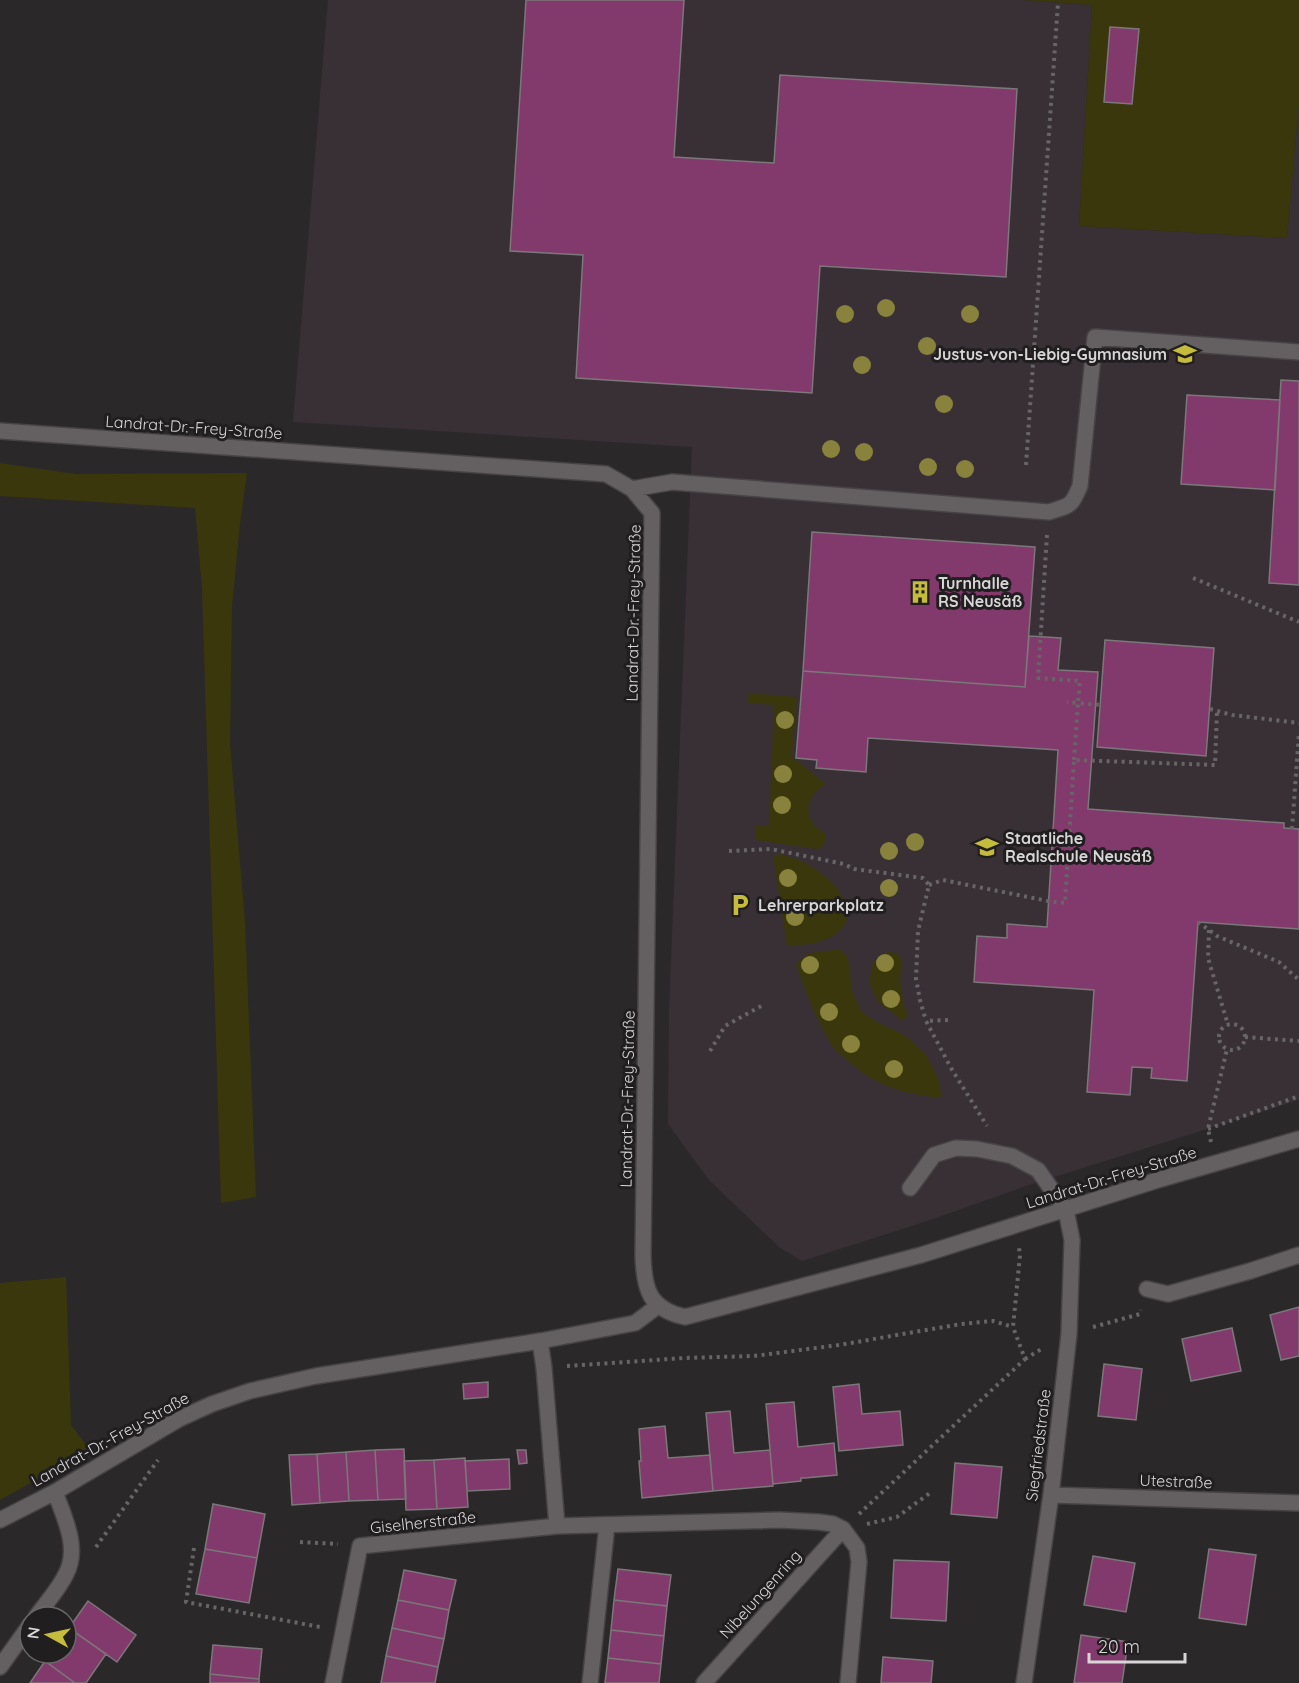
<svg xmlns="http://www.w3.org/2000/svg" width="1299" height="1683" viewBox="0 0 1299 1683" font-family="Quicksand,sans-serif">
  <rect width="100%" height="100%" fill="#2b282a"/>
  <!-- built -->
  <path fill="#393036" d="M328 0H1022L1092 5 1079 226 1287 238 1299 103V1100L1029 1185 927 1221 802 1261 779 1247 709 1180 668 1124 669 1010 692 447 293 422Z"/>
  <!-- green -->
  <path fill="#3a370d" d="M1022 0H1299V103L1287 238 1079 226 1092 5Z
    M0 463 75 474 247 473 240 524 232 606 230 743 245 922 256 1197 221 1203 202 588 195 508 0 496Z
    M749 693 797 697 792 757 826 784C812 792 801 809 814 825 817 828 822 831 826 834 827 842 825 845 817 849L756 840 755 825 769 826 774 705 748 703Z
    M781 854C789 857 799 859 807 864 843 884 873 927 815 943 807 945 796 945 787 946L773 856Z
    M841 949 848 958 852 991 861 1011 875 1021 906 1036 926 1055 938 1078 942 1098C904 1095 873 1085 845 1058 840 1054 835 1050 832 1045 816 1020 805 991 796 963L809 953Z
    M892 952 897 953 902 960 900 979 903 1002 908 1017 903 1021 878 1002 869 982 872 965 877 958 884 953Z
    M66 1277 71 1425 90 1450 0 1500V1283Z"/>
  <!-- building -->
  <path fill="#823a6c" stroke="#7b777a" stroke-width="1.5" d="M526 0H684L674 157 774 163 780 75 1017 89 1006 277 820 266 812 393 576 378 583 255 510 251Z
    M1110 27 1139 29 1132 104 1104 102Z
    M1281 380 1299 381V585L1269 583Z
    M1187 395 1280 400 1275 490 1181 484Z
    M812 532 1035 547 1025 687 803 671Z
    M1029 636 1061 638 1058 670 1098 672 1088 809 1284 823V828L1299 829V929L1198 922 1187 1081 1151 1078 1152 1068 1132 1067 1130 1095 1087 1092 1094 990 974 982 977 936 1007 938V924L1047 927 1058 750 868 738 866 772 816 768 817 760 796 758 803 671 1025 687Z
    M1105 640 1214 648 1206 756 1097 747Z
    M1299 1307V1356L1281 1360 1270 1315Z
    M1232 1328 1241 1371 1191 1381 1182 1339Z
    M1104 1364 1142 1369 1136 1420 1098 1416Z
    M488 1382V1397L464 1399 463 1384Z
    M859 1384 862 1414 900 1411 903 1445 839 1451 833 1387Z
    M794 1402 798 1447 834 1443 837 1475 805 1478H801V1481L773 1484 766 1404Z
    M730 1411 734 1453 770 1450 773 1486 713 1491 706 1413Z
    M665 1426 668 1458 710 1455 713 1491 642 1498 639 1461H641L639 1429Z
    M404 1449 406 1499 378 1500 375 1450Z
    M375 1450 378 1500 349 1501 346 1452Z
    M517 1450H526L527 1463 519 1464Z
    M346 1452 349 1501 320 1503 317 1454Z
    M317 1454 320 1503 292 1505 289 1455Z
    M465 1458 468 1507 437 1509 434 1460Z
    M509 1459 510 1489 467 1491 465 1461Z
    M434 1460 437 1509 406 1510 404 1461Z
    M955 1463 1002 1467 997 1518 951 1514Z
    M213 1504 265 1514 257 1558 205 1549Z
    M205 1549 257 1558 249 1603 196 1594Z
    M1209 1549 1256 1555 1246 1625 1199 1618Z
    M1093 1556 1135 1563 1126 1612 1084 1605Z
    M894 1560 949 1562 946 1621 891 1618Z
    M618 1569 671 1575 667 1606 614 1600Z
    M404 1570 456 1580 449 1610 398 1600Z
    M398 1600 449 1610 444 1639 392 1628Z
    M614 1600 667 1606 664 1636 611 1630Z
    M88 1601 136 1635 117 1662 69 1628Z
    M69 1628 106 1654 86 1683H75L45 1661 51 1653H66V1633Z
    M392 1628 444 1639 438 1667 386 1656Z
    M611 1630 664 1636 661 1664 608 1658Z
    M1081 1635 1128 1642 1122 1683H1074Z
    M213 1645 262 1649 259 1679 210 1674Z
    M386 1656 438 1667 435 1683H381Z
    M883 1657 933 1661 931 1683H881Z
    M608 1658 661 1664 659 1683H605Z
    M45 1661 75 1683H30Z
    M210 1674 259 1679V1683H210Z"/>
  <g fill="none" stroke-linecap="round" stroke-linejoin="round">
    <!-- minor casing -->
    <g stroke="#474345" stroke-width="18">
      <path id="minor" d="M0 431 606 474 632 489 652 513 643 1256C644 1289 649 1309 685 1317L921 1255 1161 1179 1299 1139
        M632 489 672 482 1049 512C1071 505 1071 507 1080 486L1095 337 1299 352
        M910 1188 934 1155 956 1148 977 1149 1012 1156 1038 1170 1066 1210 1072 1240 1069 1334 1051 1495 1024 1683
        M1147 1289 1168 1294 1250 1271 1299 1255
        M540 1341 544 1368 557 1526
        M1051 1495 1299 1503
        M0 1520 55 1492 179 1419 212 1404 250 1391 316 1376 540 1341 635 1323 659 1305
        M36 1617C46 1603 59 1589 66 1574 80 1548 64 1517 55 1492
        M0 1667 30 1625
        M333 1683 360 1546 557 1526 779 1520 819 1522 833 1524 843 1529 857 1548 859 1562 848 1683
        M590 1683 607 1525
        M704 1683 843 1529"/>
    </g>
    <!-- path -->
    <path stroke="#686567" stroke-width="4" stroke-dasharray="3 4.5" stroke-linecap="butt" d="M1026 465 1058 3
      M1047 535 1038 678 1080 681 1078 703 1067 702
      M1193 578 1299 622
      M1210 709 1232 715 1299 723
      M1074 760 1078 703 1101 705
      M1292 829 1299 733
      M729 851 771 849 844 864 854 869 923 878 929 885 918 931 916 979 920 1000 926 1021
      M929 885 943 880 1048 901 1065 903 1074 760 1215 765 1217 710
      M1198 922 1217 936 1279 962 1299 980
      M1209 930 1208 958 1228 1025
      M948 1020 926 1021 951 1068 987 1126
      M1219 1037a13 13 0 1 1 26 0a13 13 0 1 1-26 0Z
      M1245 1037 1299 1041
      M710 1051 725 1026 763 1005
      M1208 1129 1299 1096
      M1211 1142 1208 1129 1227 1049
      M1093 1327 1140 1314 1141 1310
      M1025 1359 1043 1348
      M567 1366 684 1358 754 1356 839 1345 961 1324 993 1321 1013 1327
      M859 1514 1025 1359 1013 1327 1020 1255 1019 1248
      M867 1524 897 1517 930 1493
      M300 1542 338 1544
      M96 1547 158 1460
      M194 1548 186 1602 320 1627"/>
    <!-- minor -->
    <use href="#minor" stroke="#646062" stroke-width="15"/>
  </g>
  <!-- trees -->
  <g fill="#88823c">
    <circle cx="886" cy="308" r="9"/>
    <circle cx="845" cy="314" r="9"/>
    <circle cx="970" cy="314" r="9"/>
    <circle cx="927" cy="346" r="9"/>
    <circle cx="862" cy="365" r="9"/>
    <circle cx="944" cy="404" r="9"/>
    <circle cx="831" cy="449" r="9"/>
    <circle cx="864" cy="452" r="9"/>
    <circle cx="928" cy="467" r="9"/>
    <circle cx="965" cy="469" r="9"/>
    <circle cx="785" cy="720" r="9"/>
    <circle cx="783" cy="774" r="9"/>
    <circle cx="782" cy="805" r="9"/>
    <circle cx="915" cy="842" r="9"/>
    <circle cx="889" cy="851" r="9"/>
    <circle cx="788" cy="878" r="9"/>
    <circle cx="889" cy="888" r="9"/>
    <circle cx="795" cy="917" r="9"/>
    <circle cx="885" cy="963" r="9"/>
    <circle cx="810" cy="965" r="9"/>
    <circle cx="891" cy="999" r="9"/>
    <circle cx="829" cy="1012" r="9"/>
    <circle cx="851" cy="1044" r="9"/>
    <circle cx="894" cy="1069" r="9"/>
  </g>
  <!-- icons -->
  <defs>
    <g id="school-bare" transform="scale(1.8)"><path d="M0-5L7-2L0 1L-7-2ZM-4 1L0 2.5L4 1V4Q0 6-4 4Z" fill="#c5bc3d" stroke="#211e20" stroke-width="2.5" paint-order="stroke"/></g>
    <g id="building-bare" transform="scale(1.8)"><path d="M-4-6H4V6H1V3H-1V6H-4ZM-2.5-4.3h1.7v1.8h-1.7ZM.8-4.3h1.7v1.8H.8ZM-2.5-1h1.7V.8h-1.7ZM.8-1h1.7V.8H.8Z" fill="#c5bc3d" stroke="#211e20" stroke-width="2.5" paint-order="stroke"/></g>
    <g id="parking-bare" transform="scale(1.8)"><path d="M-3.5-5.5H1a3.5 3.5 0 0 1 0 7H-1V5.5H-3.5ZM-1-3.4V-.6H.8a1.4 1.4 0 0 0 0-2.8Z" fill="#c5bc3d" stroke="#211e20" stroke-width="2.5" paint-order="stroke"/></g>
  </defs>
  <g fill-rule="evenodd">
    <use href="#school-bare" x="1185" y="354"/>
    <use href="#building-bare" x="920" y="592"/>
    <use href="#school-bare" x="987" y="847"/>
    <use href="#parking-bare" x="740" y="905"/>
  </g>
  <g text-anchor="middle" stroke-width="6" stroke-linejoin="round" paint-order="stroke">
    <!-- poi labels -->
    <g font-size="16" font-weight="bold" fill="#d7d5d6" stroke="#211e20" text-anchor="start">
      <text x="1167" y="360" text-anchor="end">Justus-von-Liebig-Gymnasium</text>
      <text x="938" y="589">Turnhalle<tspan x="938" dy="18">RS Neusäß</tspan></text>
      <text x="1005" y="844">Staatliche<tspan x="1005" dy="18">Realschule Neusäß</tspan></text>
      <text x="758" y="911">Lehrerparkplatz</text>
    </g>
    <!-- street labels -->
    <g font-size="16" fill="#d7d5d6" stroke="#211e20">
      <text transform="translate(194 427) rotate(4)" y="6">Landrat-Dr.-Frey-Straße</text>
      <text transform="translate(633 613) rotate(-89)" y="6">Landrat-Dr.-Frey-Straße</text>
      <text transform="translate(627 1099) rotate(-89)" y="6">Landrat-Dr.-Frey-Straße</text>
      <text transform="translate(1111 1177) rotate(-17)" y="6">Landrat-Dr.-Frey-Straße</text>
      <text transform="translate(110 1439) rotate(-29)" y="6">Landrat-Dr.-Frey-Straße</text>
      <text transform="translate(1038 1445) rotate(-83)" y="6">Siegfriedstraße</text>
      <text transform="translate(1176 1481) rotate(2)" y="6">Utestraße</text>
      <text transform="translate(423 1522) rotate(-6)" y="6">Giselherstraße</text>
      <text transform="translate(760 1594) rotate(-48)" y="6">Nibelungenring</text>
    </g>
  </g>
  <!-- north arrow -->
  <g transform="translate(48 1635) rotate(278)"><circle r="28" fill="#211e20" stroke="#6a6769" stroke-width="1.5"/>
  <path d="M0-4.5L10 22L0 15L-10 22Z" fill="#c5bc3d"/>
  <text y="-9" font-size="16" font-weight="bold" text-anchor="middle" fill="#d7d5d6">N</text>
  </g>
  <!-- scale -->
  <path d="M1089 1653v9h96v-9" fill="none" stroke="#d7d5d6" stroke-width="3"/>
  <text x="1098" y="1653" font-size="18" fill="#d7d5d6" stroke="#211e20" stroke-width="4.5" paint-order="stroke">20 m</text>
</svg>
